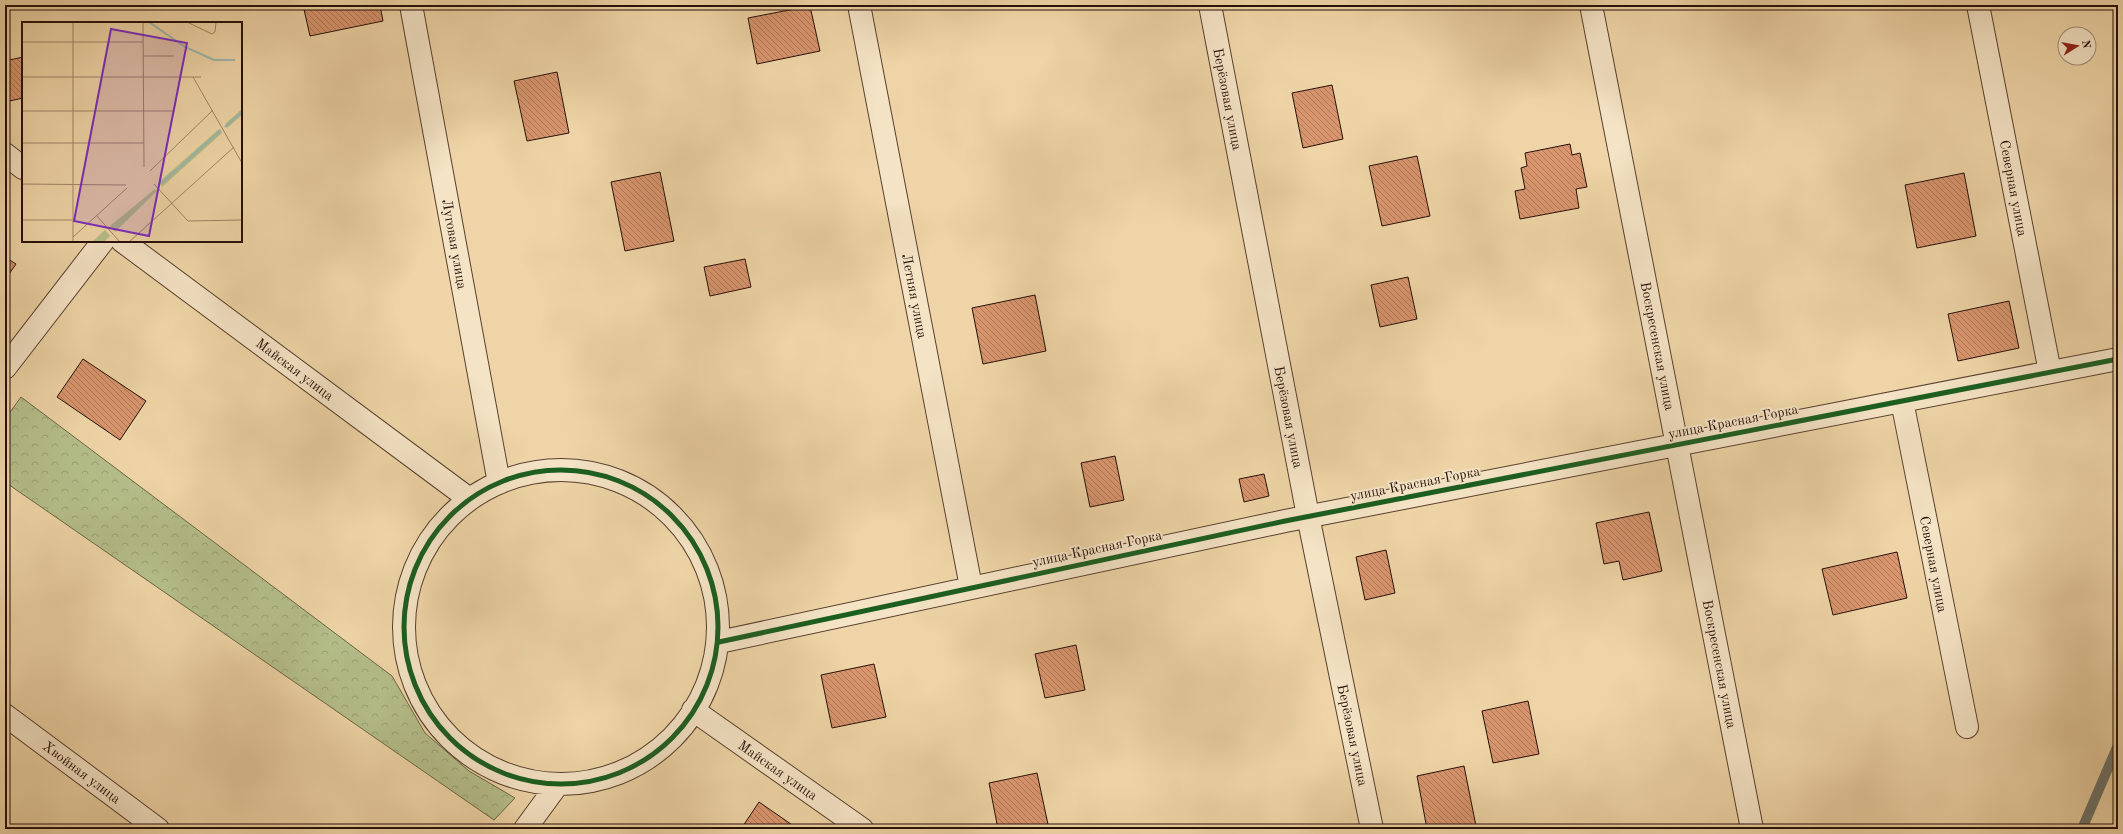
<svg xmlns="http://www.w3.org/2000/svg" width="2123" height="834" viewBox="0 0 2123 834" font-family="'Old Standard TT',serif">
  <defs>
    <pattern id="forest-crowns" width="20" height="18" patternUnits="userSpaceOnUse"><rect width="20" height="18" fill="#b4be8a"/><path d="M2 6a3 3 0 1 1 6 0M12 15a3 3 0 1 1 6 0" fill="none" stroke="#9ba276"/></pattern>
    <pattern id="building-back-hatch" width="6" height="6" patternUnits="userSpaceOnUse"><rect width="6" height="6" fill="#d8956e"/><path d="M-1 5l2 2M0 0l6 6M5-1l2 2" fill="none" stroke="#af7858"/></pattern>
  </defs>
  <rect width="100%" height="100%" fill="#eed4a6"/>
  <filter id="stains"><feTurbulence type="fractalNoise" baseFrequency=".005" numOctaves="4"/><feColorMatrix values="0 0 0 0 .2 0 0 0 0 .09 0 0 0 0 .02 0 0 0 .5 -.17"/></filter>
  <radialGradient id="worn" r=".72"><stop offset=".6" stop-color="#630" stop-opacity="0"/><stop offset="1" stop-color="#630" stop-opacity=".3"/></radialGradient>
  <!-- forest -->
  <path fill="url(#forest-crowns)" stroke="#6d6648" d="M21 397 392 676 425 733 469 771 515 798 494 820 5 482V419Z"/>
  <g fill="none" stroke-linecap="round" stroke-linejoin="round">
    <!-- stream -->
    <path stroke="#6c746c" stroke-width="10" d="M2082 829 2118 745"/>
  </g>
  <!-- building -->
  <path fill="url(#building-back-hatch)" stroke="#260f07" d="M303 5H380L383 21 310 36Z
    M810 6 820 51 757 64 748 18Z
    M23 57V98L5 102V61Z
    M557 72 569 133 527 141 514 81Z
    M1332 85 1343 139 1303 148 1292 93Z
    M1570 144 1572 155 1580 153 1587 187 1576 189 1579 208 1520 219 1515 191 1525 189 1521 168 1527 166 1525 153Z
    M1417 156 1430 216 1382 226 1369 166Z
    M660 172 674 241 625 251 611 182Z
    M1964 173 1976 236 1917 248 1905 185Z
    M5 257 16 264 5 280Z
    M745 259 751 287 710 296 704 267Z
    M1408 277 1417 319 1380 327 1371 285Z
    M1035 295 1046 351 983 364 972 308Z
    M2009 301 2019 348 1958 361 1948 314Z
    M83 359 146 401 120 440 57 397Z
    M1115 456 1124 500 1090 507 1081 463Z
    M1264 474 1269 496 1244 502 1239 479Z
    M1649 512 1662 571 1623 580 1619 561 1604 564 1596 523Z
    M1386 550 1395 593 1365 600 1356 557Z
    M1897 552 1907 598 1833 615 1822 569Z
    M1076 645 1085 690 1045 698 1035 654Z
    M874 664 886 717 832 728 821 675Z
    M1528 701 1539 754 1493 763 1482 711Z
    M1464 766 1476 826 1462 829H1427L1417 776Z
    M1037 773 1049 829H998L989 783Z
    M759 802 798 829H741Z"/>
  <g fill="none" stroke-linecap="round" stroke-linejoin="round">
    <!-- minor casing -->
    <g stroke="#58402f" stroke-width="24">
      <path id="minor" d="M411 5 499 483
        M859 5 971 587
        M1210 5 1308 516 1372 829
        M1591 5 1752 829
        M1978 5 2050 372
        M5 154 23 168
        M122 241 468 498
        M5 368 103 241
        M1902 401 1967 727
        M404 627a157 157 0 1 1 314 0a157 157 0 1 1-314 0Z
        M719 642 1285 521 2118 359
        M693 710 862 829
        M5 715 158 829
        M525 829 558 784"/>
    </g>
    <!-- minor -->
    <use href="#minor" stroke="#f4e3c5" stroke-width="22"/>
    <!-- cycleway casing -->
    <g stroke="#f4e3c5" stroke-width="8">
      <path id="cycleway" d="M404 627a157 157 0 1 1 314 0a157 157 0 1 1-314 0Z
        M719 642 1285 521 2118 359"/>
    </g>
    <!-- cycleway -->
    <use href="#cycleway" stroke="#1b5e20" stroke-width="5"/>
  </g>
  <g text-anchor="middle" stroke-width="4" stroke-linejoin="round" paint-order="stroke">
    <!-- street labels -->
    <g font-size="14" fill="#260f07" stroke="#f4e3c5">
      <text transform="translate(1228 99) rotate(79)" y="5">Берёзовая улица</text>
      <text transform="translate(2014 188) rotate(79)" y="5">Северная улица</text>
      <text transform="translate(455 244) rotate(80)" y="5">Луговая улица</text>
      <text transform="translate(915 296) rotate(79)" y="5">Летняя улица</text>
      <text transform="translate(1658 346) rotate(79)" y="5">Воскресенская улица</text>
      <text transform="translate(295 369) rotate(37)" y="5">Майская улица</text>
      <text transform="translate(1289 417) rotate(79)" y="5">Берёзовая улица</text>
      <text transform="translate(1733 421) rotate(-11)" y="5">улица Красная Горка</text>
      <text transform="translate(1415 483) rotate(-11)" y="5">улица Красная Горка</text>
      <text transform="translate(1097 548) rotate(-12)" y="5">улица Красная Горка</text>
      <text transform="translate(1934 564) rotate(79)" y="5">Северная улица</text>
      <text transform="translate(1720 664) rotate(79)" y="5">Воскресенская улица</text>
      <text transform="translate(1353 735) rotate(78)" y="5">Берёзовая улица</text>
      <text transform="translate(778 770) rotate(35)" y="5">Майская улица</text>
      <text transform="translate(82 772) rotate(37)" y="5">Хвойная улица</text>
    </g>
  </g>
  <!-- overview -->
  <g transform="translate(22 22)">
    <rect width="220" height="220" fill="#eed4a6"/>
    <path d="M220 87V93L205 106 203 102ZM197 107 200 111 140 165 137 160ZM133 167 135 169 93 210 88 204ZM83 208 88 214 82 220H70Z" fill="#b4be8a"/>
    <path fill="none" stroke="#9bb7af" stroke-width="2" d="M127 0 163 25 192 38H213M203 105 220 90M140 161 199 108"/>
    <path fill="none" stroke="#9e8566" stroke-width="1" d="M121 0 122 145M165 0 190 12 193 10 194 0M0 20H121M121 34H152M0 55H179M171 55 220 141M0 89H153M0 121H122M128 149 191 88M0 162 104 163M132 162 166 199 220 198M74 193 98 220M0 198H50M51 215 105 166M51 220V0M107 220 212 125"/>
    <path fill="#7b2cbf" fill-opacity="0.15" stroke="#7b2cbf" stroke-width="2" d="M89 7 165 21 127 214 52 199Z"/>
    <rect width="220" height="220" fill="none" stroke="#260f07" stroke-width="2"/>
  </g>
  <!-- margin -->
  <rect width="2123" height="834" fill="none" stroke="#eed4a6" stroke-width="20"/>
  <rect x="6" y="6" width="2111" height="822" fill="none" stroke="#260f07" stroke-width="2"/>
  <rect x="10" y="10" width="2103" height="814" fill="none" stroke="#260f07"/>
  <!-- north arrow -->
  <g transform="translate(2077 46) rotate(79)"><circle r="19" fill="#f4e3c5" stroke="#a28e79"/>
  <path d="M0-3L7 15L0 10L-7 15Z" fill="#8f2418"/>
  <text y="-6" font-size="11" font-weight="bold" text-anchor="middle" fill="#260f07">N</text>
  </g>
  <rect width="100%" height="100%" filter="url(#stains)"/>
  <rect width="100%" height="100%" fill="url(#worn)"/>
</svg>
